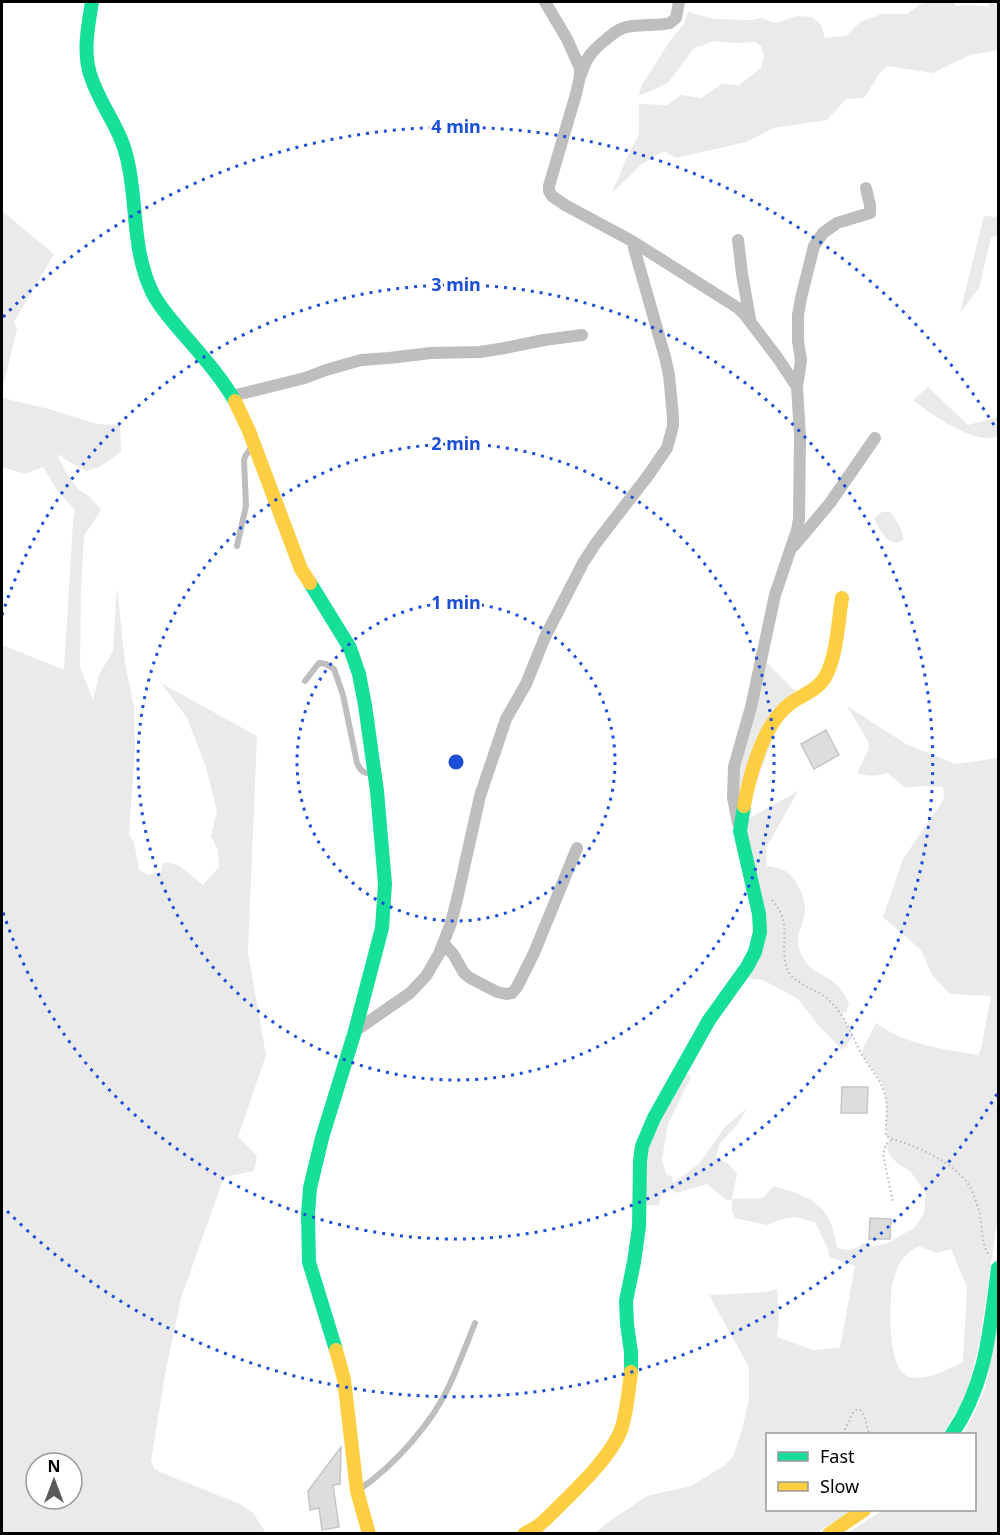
<svg xmlns="http://www.w3.org/2000/svg" width="1000" height="1535" viewBox="0 0 1000 1535" font-family="'Noto Sans',sans-serif">
  <rect width="100%" height="100%" fill="#fff"/>
  <!-- green -->
  <path fill="#eaeaea" fill-rule="evenodd" d="M932 2H953L956 6 966 5 987 6 992 2H998V50L970 55 933 73 887 66 879 74 864 98 846 99 827 120 773 128 746 142 676 158 664 151 642 164 612 193 626 159 639 134V104L667 105 681 95 701 98 722 84 739 85 761 68 764 55 761 46 755 42 736 43 713 41 693 49 668 83 639 96 641 86 672 38 683 25 688 12 714 19 751 20 761 18 775 23 798 16 812 17 821 25 825 38 846 36 860 22 882 14H907L920 4Z
    M2 211 54 254 14 322 17 329 2 391Z
    M984 216 998 217V235L991 238 979 288 960 313Z
    M928 387 968 425 998 417V436C994 437 989 439 984 438 957 433 934 416 913 400Z
    M2 398 49 409 97 424 120 425 121 452 99 467 85 471 57 454 66 473 78 489 89 496 101 510 84 536 81 589 80 667 93 700 99 675 113 651 117 587 125 663 134 707 135 748 129 835 134 842 139 870 148 875 161 872 162 865 166 862 178 865 203 885 219 867 218 850 211 836 217 811 206 767 187 718 161 683 257 736 248 953 266 1055 238 1137 257 1156 254 1171 224 1177 181 1298 165 1375 151 1461 154 1468 160 1472 240 1504 253 1513 266 1533H2V645L64 670 73 522 75 510 57 490 43 467 25 474 2 467ZM36 1463H72V1499H36Z
    M882 512H890C897 521 903 529 903 540 889 549 879 530 874 518Z
    M761 657 793 689 805 694 784 708 742 822 798 791 766 848 767 866C787 869 792 873 801 892 803 897 805 904 805 910 804 930 791 935 803 958 809 970 823 974 832 981 840 986 845 995 849 1003L846 1012 841 1014 854 1036 842 1050 819 1026 798 999 763 980 740 977 759 939 733 798Z
    M847 706 906 744 955 764 998 758V792L997 797 998 800V1216L980 1339 970 1382 964 1399 943 1434H768V1510H853L816 1533 595 1534 604 1525 647 1496 691 1486 725 1465 733 1457 742 1430 749 1399V1367L709 1295 767 1292 777 1289 779 1321 777 1337 813 1350 840 1348 855 1266 829 1257 828 1249 815 1222 795 1217 782 1219 766 1225 735 1218 732 1211V1200H726L707 1184 677 1193 671 1189 661 1195 659 1205 640 1206V1161L681 1069 691 1077 668 1124 662 1159 666 1174 672 1177 673 1183 699 1164 724 1128 748 1107 737 1125 720 1143 716 1156 720 1160 729 1164 737 1174 732 1199 763 1198 773 1186C812 1197 831 1204 837 1248 847 1251 855 1251 863 1243L872 1246 886 1244 914 1228 924 1214 926 1193 910 1171 897 1163 890 1155 886 1144 892 1139 886 1136C885 1117 890 1098 880 1080 875 1071 867 1063 861 1053L876 1023C906 1045 943 1049 978 1055L981 1049 991 996 950 994 932 975 921 950 883 917 903 859 944 799 943 787 921 786 906 788 887 773C877 776 868 777 857 773L868 751 869 743ZM919 1246 936 1253 951 1249 967 1287 963 1362C947 1369 928 1381 910 1377 888 1373 890 1314 891 1296 891 1287 895 1273 899 1265 903 1256 911 1251 919 1246Z
    M998 1325V1533L846 1534 883 1510H974V1434H964L984 1392Z"/>
  <!-- building -->
  <path fill="#ddd" stroke="#c5c5c5" stroke-width="1.5" d="M826 730 839 755 814 769 801 744Z
    M842 1087H868L867 1113H841Z
    M870 1218 891 1219 890 1239H869Z
    M341 1447 340 1484 333 1485 339 1527 322 1530 319 1508 310 1510 308 1491Z"/>
  <g fill="none" stroke-linecap="round" stroke-linejoin="round">
    <!-- path -->
    <path stroke="#b8b8b8" stroke-width="2" stroke-dasharray="1.5 3" stroke-linecap="butt" d="M772 900C776 905 780 910 782 916 788 933 780 953 788 971 794 983 815 989 825 997 846 1014 850 1033 862 1055 870 1069 881 1079 885 1095 889 1108 885 1122 886 1136 893 1140 900 1141 908 1144 928 1152 952 1164 966 1181 973 1190 976 1201 979 1211 983 1226 980 1244 990 1256
      M891 1140 886 1144 883 1154 893 1202
      M843 1434 852 1414 856 1410H860L864 1415 869 1434"/>
    <!-- lane -->
    <path stroke="#bebebe" stroke-width="6" d="M237 546 246 506 244 460 246 455 251 448
      M305 681 319 663 326 664 334 669 343 695 357 763C360 770 363 773 371 774
      M360 1489C395 1465 433 1422 450 1384 459 1364 467 1343 475 1323"/>
    <!-- street -->
    <path stroke="#bebebe" stroke-width="12" d="M545 2 567 39 580 68V76L576 94 549 186V191L552 196 565 205 632 241 738 308 745 315 777 357 797 387 800 436 799 519 797 530 775 595 751 707 734 767 733 798 738 823
      M581 75C586 58 591 52 604 41 614 33 620 27 633 26 645 24 658 26 670 23L676 18 679 2
      M738 240 742 274 750 319
      M797 387 801 360 798 341V315L801 298 814 246 823 233 837 223 870 213V205L866 188
      M232 396 305 378 326 370 361 360 389 358 431 353 480 352 505 348 544 340 582 335
      M794 546 830 503 875 438
      M444 944 453 954 464 973 470 978 497 992 506 994 512 993 517 987 534 953 577 848
      M355 1031 410 993 426 976 439 954 451 923 458 895 480 796 506 719 526 684 545 637 583 563 596 543 647 477 667 448 673 426V417L669 375 665 357 632 241"/>
    <!-- fast -->
    <path stroke="#16e098" stroke-width="14" d="M92 2C88 26 83 51 90 74 99 104 120 127 127 158 138 203 131 247 152 292 160 308 173 322 185 336 203 357 221 377 235 401
      M310 583 350 648 359 674 365 705 377 791 385 884 382 928 355 1031 322 1138 310 1188 308 1214 309 1262 336 1350
      M631 1372V1352L627 1324 626 1301 634 1262 639 1227 640 1161 642 1146 654 1118 709 1020 747 967 755 952 760 932 759 914 740 831 744 806
      M952 1434C987 1383 990 1327 998 1268"/>
    <!-- slow -->
    <path stroke="#ffcf43" stroke-width="14" d="M235 401 249 431 301 569 310 583
      M744 806C749 777 762 730 784 709 796 696 814 694 824 679 837 658 838 622 842 598
      M336 1350 344 1379 357 1491 369 1534
      M524 1534 538 1526 545 1520C568 1497 612 1458 622 1427 627 1409 629 1390 631 1372
      M829 1534 864 1510"/>
  </g>
  <!-- distance rings -->
  <g fill="none" stroke="#1d4ed8" stroke-width="3" stroke-dasharray="3 6">
    <circle cx="456" cy="762" r="159"/>
    <circle cx="456" cy="762" r="318"/>
    <path d="M2 615A477 477 0 1 1 2 909"/>
    <path d="M997 1094A635 635 0 0 1 3 1207M3 317A635 635 0 0 1 997 430"/>
  </g>
  <circle cx="456" cy="762" r="9" fill="#1d4ed8" stroke="#fff" stroke-width="3"/>
  <g font-size="18" text-anchor="middle" font-weight="bold" fill="#1d4ed8" stroke="#fff" stroke-width="5" stroke-linejoin="round" paint-order="stroke">
    <text x="456" y="133">4 min</text>
    <text x="456" y="291">3 min</text>
    <text x="456" y="450">2 min</text>
    <text x="456" y="609">1 min</text>
  </g>
  <!-- border -->
  <rect width="1000" height="1535" fill="none" stroke="#000000" stroke-width="6"/>
  <!-- legend -->
  <rect x="766" y="1433" width="210" height="78" fill="#ffffff" stroke="#999999" stroke-width="1.5"/>
  <rect x="778" y="1452" width="30" height="9" fill="#16e098" stroke="#999999" stroke-width="1.5"/>
  <text x="820" y="1463" font-size="18" fill="#000000">Fast</text>
  <rect x="778" y="1482" width="30" height="9" fill="#ffcf43" stroke="#999999" stroke-width="1.5"/>
  <text x="820" y="1493" font-size="18" fill="#000000">Slow</text>
  <!-- north arrow -->
  <g transform="translate(54 1481)"><circle r="28" fill="#ffffff" stroke="#999999" stroke-width="1.5"/>
  <path d="M0-4.5L10 22L0 15L-10 22Z" fill="#595959"/>
  <text y="-9" font-size="16" font-weight="bold" text-anchor="middle" fill="#000000">N</text>
  </g>
</svg>
